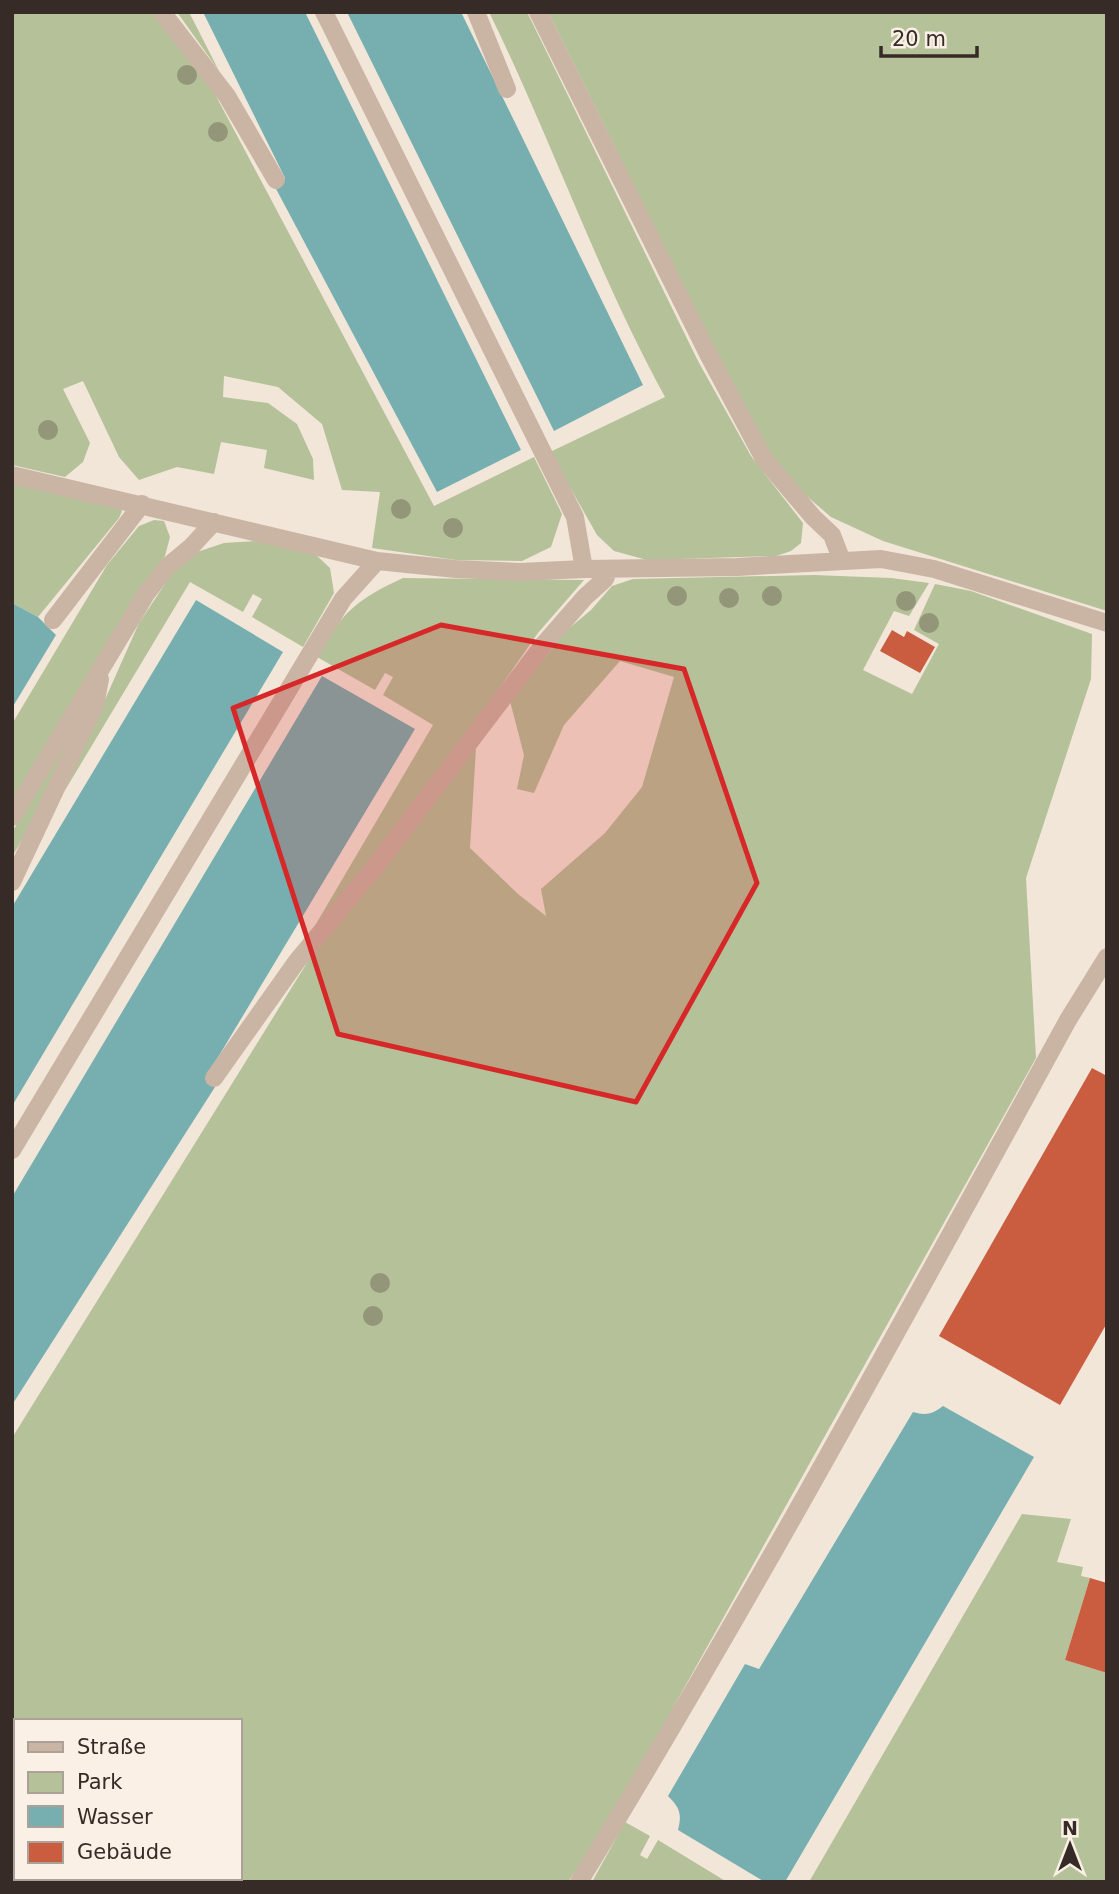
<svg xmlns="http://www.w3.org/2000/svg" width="1119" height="1894" viewBox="0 0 1119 1894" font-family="'DejaVu Sans',sans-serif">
  <rect width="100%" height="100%" fill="#f2e6d9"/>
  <!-- green -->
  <path fill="#b5c199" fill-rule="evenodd" d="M12 12H157L209 83 434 506 534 457 562 514 551 547 522 561 456 560 372 548 380 492 342 490 322 424 278 387 224 376 223 397 268 403 297 424 313 459 314 480 264 468 267 450 221 442 214 474 177 467 139 480 119 457 83 381 63 389 90 443 83 462 65 477 12 465Z
    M177 12H189L219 71Z
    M489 12H527L698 361 751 456 803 523 801 543 791 551 776 556 647 560 614 551 597 535 550 452 665 397C597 273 551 138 489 12Z
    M548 12H1107V611L883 541 831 517 789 481 757 434Z
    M12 481 117 505 122 511 119 518 38 617 12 603Z
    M154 520 164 521 170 537 165 556 140 593 12 804V724L107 565 139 526Z
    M257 541 315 554 330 568 334 593 303 647 252 617 262 599 253 594 243 612 190 582 64 792 139 623 173 572 197 552 224 543Z
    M814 575 891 578 929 583 909 616 894 611 863 670 912 694 939 644 914 630 935 584 971 591 1092 634 1091 679 1026 878 1036 1058 611 1819 568 1882H12V1438L315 950 476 748 470 848 518 894 546 916 541 889 605 833 642 787 674 677 620 661 564 725 534 793 517 789 524 755 510 701 567 630 591 610 612 586 633 579ZM16 1721H240V1878H16Z
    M403 578 584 580 538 633 485 709 337 904 313 929 433 725 383 695 393 677 385 673 375 690 317 657C342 612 356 600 403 578Z
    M77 725 40 809 12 857V832Z
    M1022 1514 1071 1519 1057 1562 1083 1567 1081 1576 1090 1578 1065 1660 1107 1673V1882H809Z
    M625 1822 650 1836 640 1855 647 1859 658 1840 727 1882H592Z"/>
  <!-- water -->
  <path fill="#77afb0" d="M203 12H305L521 450 437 492 274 185 285 178Z
    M347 12H461L643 385 554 431Z
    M196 600 283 652 12 1106V907Z
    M12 603 38 617 56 635 12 708Z
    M322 676 415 729 205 1079 215 1087 12 1405V1197Z
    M943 1406 1034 1457 785 1882H765L678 1830C682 1814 680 1808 668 1796L745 1664 759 1669 913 1412C926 1416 933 1414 943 1406Z"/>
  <!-- building -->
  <path fill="#ca5d40" d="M892 630 904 637 907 631 935 647 920 673 880 651Z
    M1092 1068 1107 1076V1323L1060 1405 939 1336Z
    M1090 1578 1107 1583V1673L1065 1660Z"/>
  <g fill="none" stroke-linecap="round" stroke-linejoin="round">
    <!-- minor -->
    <path stroke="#cab5a5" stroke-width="18" d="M162 12 227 96 276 180
      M324 12 575 517 584 569
      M476 12 507 89
      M538 12 709 356 764 459 813 517 832 535 842 561
      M12 475 377 561 456 569 520 572 584 569 737 567 881 559 934 569 1107 623
      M53 620 142 504
      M12 817 146 594 167 567 191 547 214 522
      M12 882 95 705 100 679
      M214 1078 297 961 371 872 544 644 585 597 605 579 609 569
      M12 1150 343 599 377 561
      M579 1882C752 1600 909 1310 1068 1020L1107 957"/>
  </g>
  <!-- trees -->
  <g fill="#939678">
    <circle cx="187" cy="75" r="10"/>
    <circle cx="218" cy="132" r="10"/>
    <circle cx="48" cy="430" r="10"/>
    <circle cx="401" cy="509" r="10"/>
    <circle cx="453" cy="528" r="10"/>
    <circle cx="677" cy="596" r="10"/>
    <circle cx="772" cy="596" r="10"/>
    <circle cx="729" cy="598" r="10"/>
    <circle cx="906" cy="601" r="10"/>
    <circle cx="929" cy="623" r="10"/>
    <circle cx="380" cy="1283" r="10"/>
    <circle cx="373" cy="1316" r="10"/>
  </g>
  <!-- marked area -->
  <path fill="#d62828" fill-opacity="0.2" stroke="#d62828" stroke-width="5" stroke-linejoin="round" d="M441 625 684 669 757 883 636 1102 338 1034 233 708Z"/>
  <!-- border -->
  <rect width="1119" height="1894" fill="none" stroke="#362b26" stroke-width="28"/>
  <!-- legend -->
  <rect x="14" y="1719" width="228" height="161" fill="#faf0e6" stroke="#aca199" stroke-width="2"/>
  <rect x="28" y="1742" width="35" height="10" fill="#cab5a5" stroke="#aca199" stroke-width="2"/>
  <text x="77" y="1754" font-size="21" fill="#362b26">Straße</text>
  <rect x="28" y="1772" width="35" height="21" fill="#b5c199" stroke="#aca199" stroke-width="2"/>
  <text x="77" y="1789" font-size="21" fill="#362b26">Park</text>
  <rect x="28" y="1806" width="35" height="21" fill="#77afb0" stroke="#aca199" stroke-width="2"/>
  <text x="77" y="1824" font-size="21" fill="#362b26">Wasser</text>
  <rect x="28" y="1842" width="35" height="21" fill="#ca5d40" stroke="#aca199" stroke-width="2"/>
  <text x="77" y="1859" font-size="21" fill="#362b26">Gebäude</text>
  <!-- north arrow -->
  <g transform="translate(1070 1845)" stroke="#faf0e6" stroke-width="5" paint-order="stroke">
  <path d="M0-5L12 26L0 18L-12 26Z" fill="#362b26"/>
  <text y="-10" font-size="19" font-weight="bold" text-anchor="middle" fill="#362b26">N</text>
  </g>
  <!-- scale -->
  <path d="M881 46v10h96v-10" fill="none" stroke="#362b26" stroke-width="3.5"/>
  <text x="892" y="46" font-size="21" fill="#362b26" stroke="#faf0e6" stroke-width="5" paint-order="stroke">20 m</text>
</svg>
